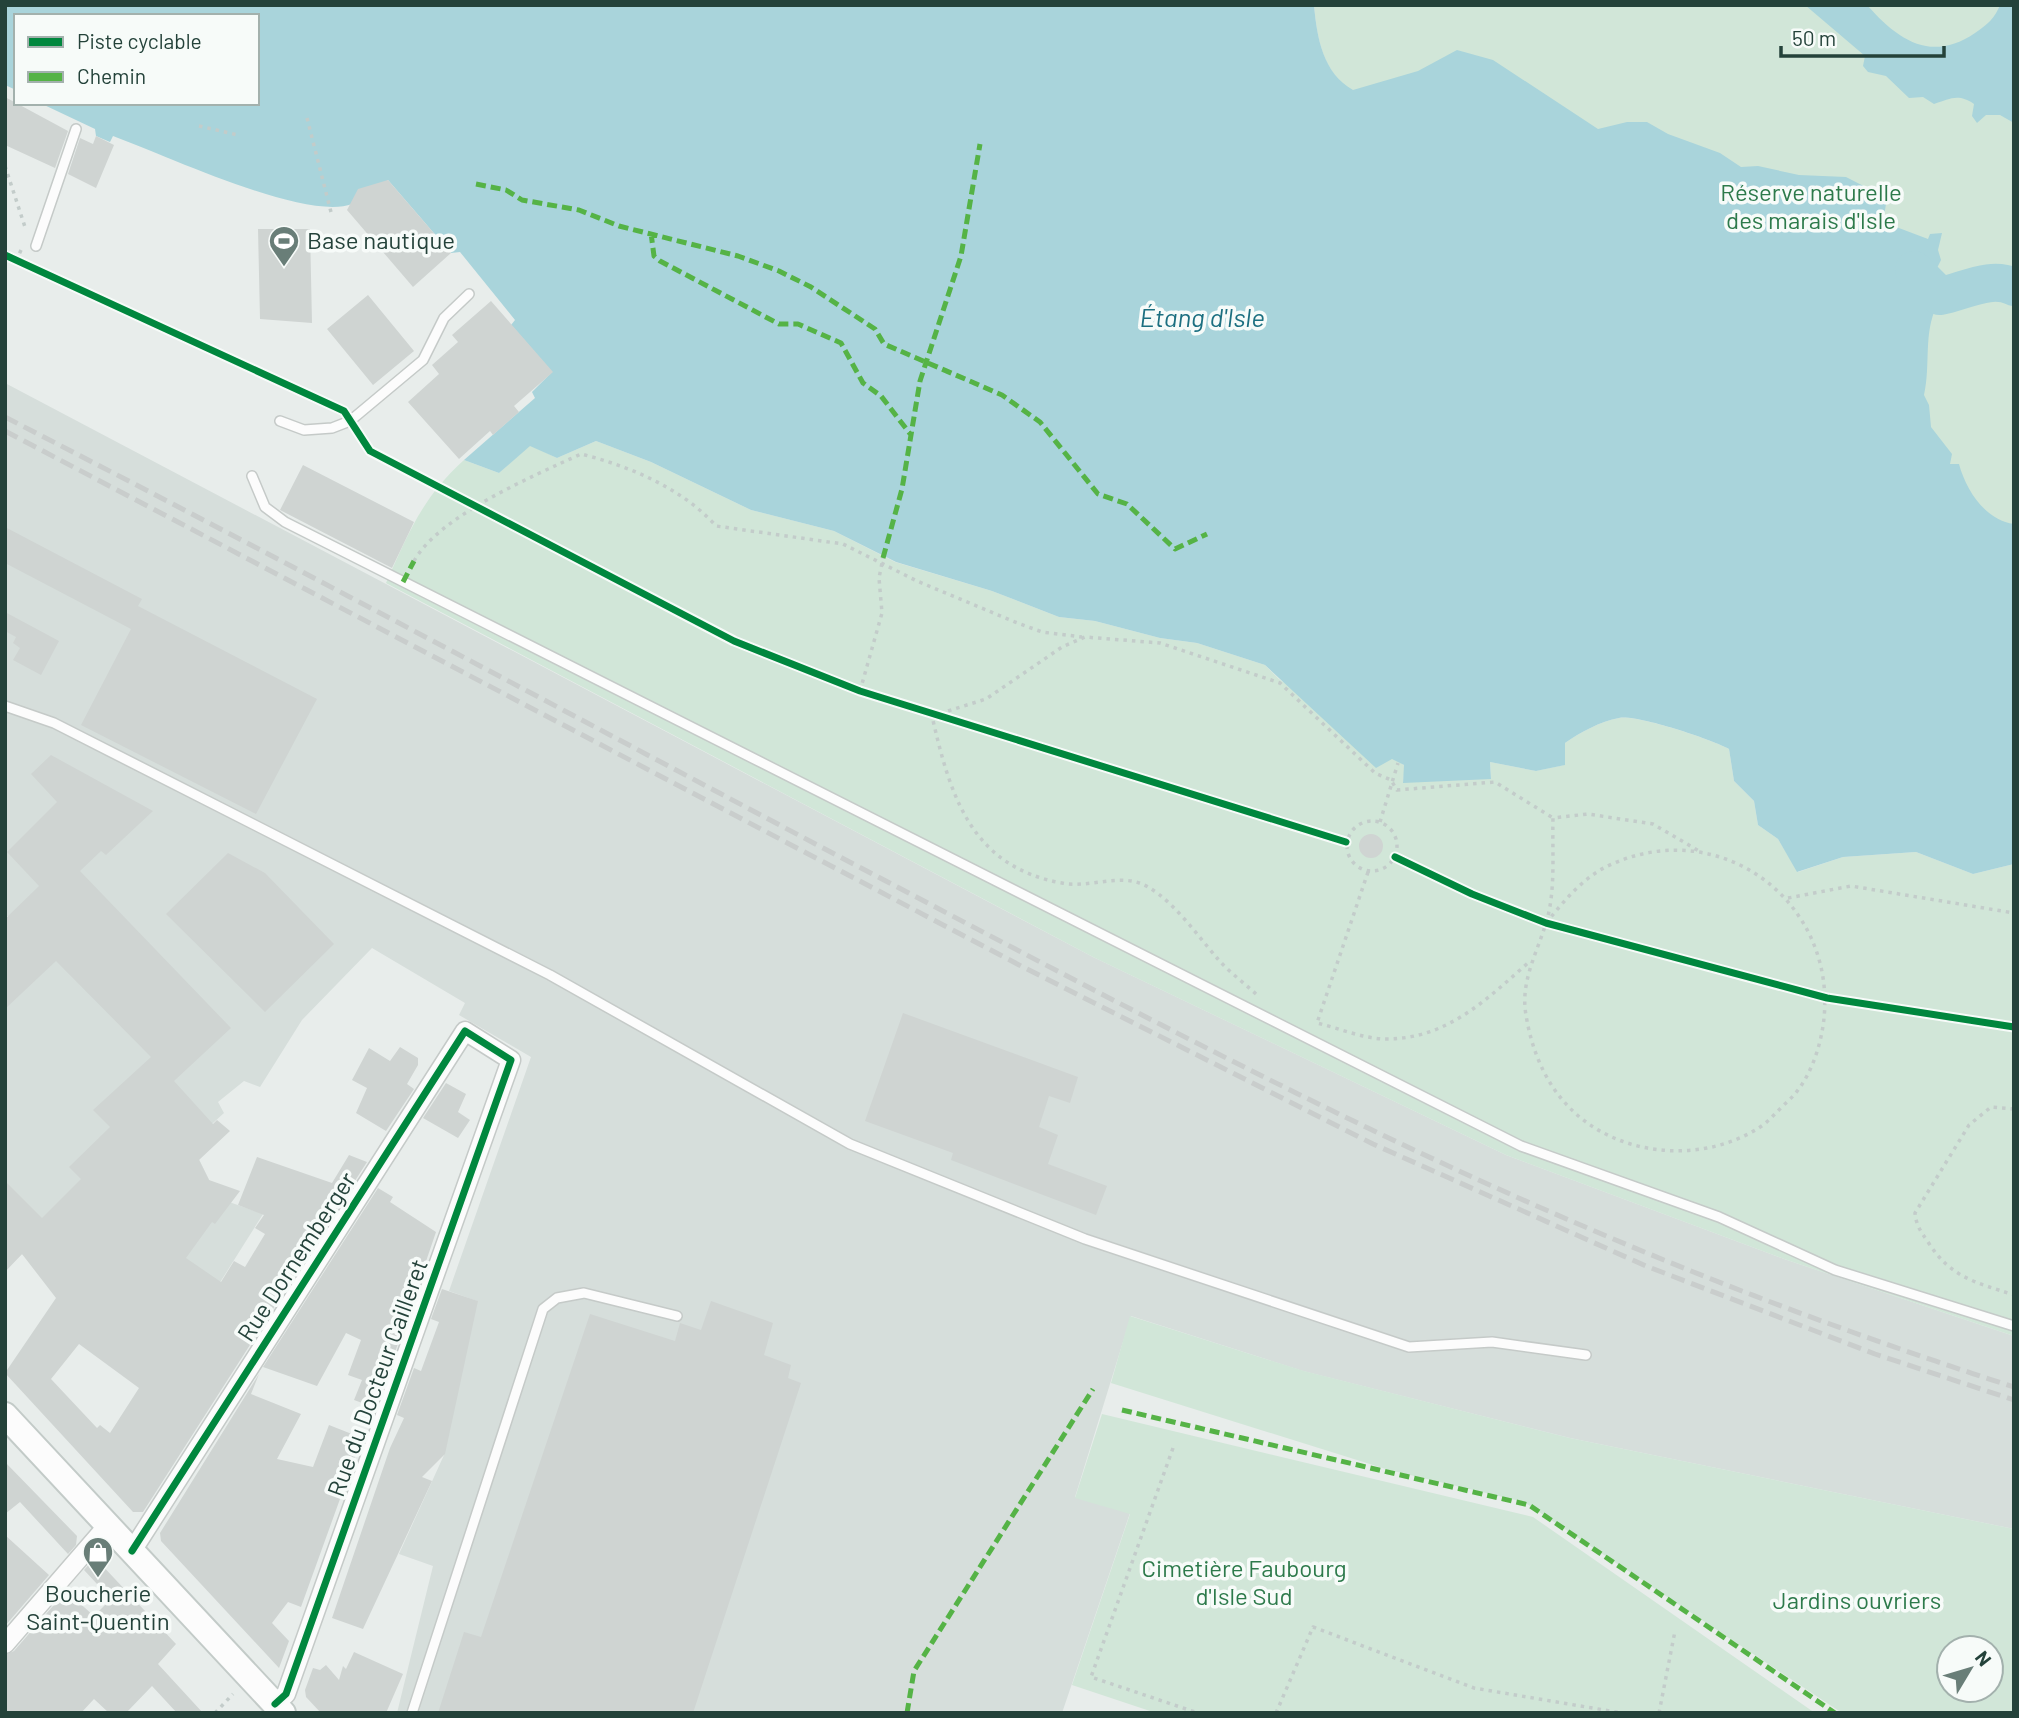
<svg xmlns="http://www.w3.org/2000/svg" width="2019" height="1718" viewBox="0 0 2019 1718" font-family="Barlow,sans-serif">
  <rect width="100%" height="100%" fill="#e8edeb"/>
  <!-- built -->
  <path fill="#d6dedb" d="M5 383 1093 957 1506 1155 1787 1260 2014 1336V1529L1570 1438 1303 1371 1131 1316 1075 1497 1130 1513 1062 1713H397L433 1566 399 1554 444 1455 477 1301 449 1291 531 1057 459 1015 465 1003 372 948 302 1020 260 1087 244 1081 218 1102 224 1113 191 1143 218 1198 263 1214 168 1365 22 1254 5 1270V924L9 916H5Z"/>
  <!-- green -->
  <path fill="#d1e6d8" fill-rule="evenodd" d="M1314 5H2014V619L1353 91C1323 73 1317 39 1314 5Z
    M596 441 651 462 751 510 834 531 895 562 992 591 1059 617 1095 621 1160 638 1197 643 1265 665 1279 679 1405 766 1403 782 1491 778 1490 762 1536 771 1564 765 1565 743C1579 733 1601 721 1619 718 1635 714 1713 740 1729 749L1734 781 1754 801 1758 825 1778 839 1798 872 1843 857 1916 852 1973 874 2014 864V1336L1787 1260 1506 1155 1093 957 386 583C409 532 422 498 464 460L499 473 530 445 557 458Z
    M1130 1316 1304 1371 1570 1438 2014 1529V1713H1842L1524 1502 1389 1470 1111 1383ZM1949 1648H1991V1690H1949Z
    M1102 1414 1533 1517 1815 1713H1156L1072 1685 1130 1514 1075 1498Z"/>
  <!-- water -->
  <path fill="#a9d4db" d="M5 5H1314C1317 38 1323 73 1353 90L1418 71 1457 50 1493 60 1598 129 1627 122H1647L1668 134 1720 153 1741 167 1758 166 1799 175 1846 177 1887 198 1883 222 1928 239 1930 234 1942 233 1938 250 1941 260 1937 268 1940 286 1956 293 1952 302 1937 305C1923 334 1931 364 1924 395L1929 405 1931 427 1952 454 1950 464H1959C1966 490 1985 520 2014 524V864L1973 874 1916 852 1843 857 1797 872 1778 839 1758 825 1754 801 1734 781 1729 749C1713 740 1636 714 1619 718 1601 721 1579 733 1565 743V765L1536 771 1490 762 1491 779 1403 783 1404 765 1392 759 1376 768 1265 665 1197 643 1160 638 1095 621 1059 617 992 591 896 562 834 531 751 510 651 462 596 441 557 458 530 446 499 473 464 460 535 398 532 392 552 372 511 325 515 320 460 252 451 253 388 180C377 188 365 199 352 204 306 222 163 154 113 136L110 142 96 136 95 129 40 103H257V16H16V90L5 85Z
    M1805 5H1867C1898 40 1931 63 1975 33 1987 25 1995 18 2000 5H2014V123L2000 115H1986L1977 123 1972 116 1974 104C1958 93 1950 99 1934 104L1923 97 1909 98 1886 76 1868 72 1863 66 1865 56Z"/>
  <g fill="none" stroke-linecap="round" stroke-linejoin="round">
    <!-- river -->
    <path stroke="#a9d4db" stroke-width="38" d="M1914 270 1940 296C1963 292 1991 275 2014 287"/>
  </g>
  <!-- building -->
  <path fill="#cfd4d2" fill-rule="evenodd" d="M5 97 68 131 55 168 5 145Z
    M96 136 114 145 96 188 68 174 80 138 93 144Z
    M388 180 451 253 413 287 347 210 358 189Z
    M258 229H310L312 323 260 319Z
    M368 295 414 351 373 385 327 329Z
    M491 301 553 372 514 406 519 412 493 435 490 431 459 459 408 402 439 374 432 365 458 342 452 335Z
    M303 465 414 522 392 568 280 510Z
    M5 527 142 599 138 606 317 699 256 814 81 725 131 629 5 563Z
    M5 612 59 641 41 675 13 660 20 648 13 643 16 637 5 631Z
    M51 755 153 811 106 855 101 851 80 871 231 1028 174 1081 213 1124 217 1120 230 1131 199 1160 209 1180 240 1191 215 1224 212 1222 186 1258 221 1282 234 1261 245 1267 265 1234 255 1228 264 1215 238 1205 257 1157 332 1183 349 1155 367 1162 143 1512H133L5 1373 56 1298 22 1254 5 1272V1181L42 1218 81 1179 69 1167 110 1127 93 1110 151 1057 56 961 5 1009V919L39 886 7 852 57 802 31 774ZM79 1344 139 1388 110 1433 100 1425 97 1428 51 1379Z
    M1359 846a12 12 0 1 1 24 0a12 12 0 1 1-24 0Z
    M228 853 265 873 334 944 265 1012 166 914Z
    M903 1013 1078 1077 1070 1103 1049 1096 1039 1127 1058 1135 1048 1164 1107 1186 1096 1215 951 1160 953 1153 865 1121Z
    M400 1047 418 1058V1065L407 1084 414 1089 386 1131 356 1113 367 1088 352 1080 369 1048 390 1061Z
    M446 1083 466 1094 458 1112 470 1120 458 1138 423 1118Z
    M378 1188 393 1197 390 1202 436 1232 376 1408 354 1400 362 1380 348 1375 361 1340 346 1333 317 1386 263 1367Z
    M442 1289 478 1301 445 1454 422 1477 432 1481 363 1629 332 1618 390 1448 404 1418 397 1415 414 1368 421 1371 439 1322 431 1319Z
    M711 1301 773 1323 764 1355 791 1365 788 1378 801 1383 693 1713H438L464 1632 481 1637 590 1314 675 1341 680 1323 701 1330Z
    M259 1374 251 1394 301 1414 277 1459 313 1467 329 1425 362 1438 301 1607 288 1602 272 1623 289 1641 279 1668 161 1541 160 1533Z
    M5 1462 77 1536 76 1545 68 1554 20 1502 5 1514Z
    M5 1535 49 1575 5 1626Z
    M92 1561 99 1562 176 1644 158 1664 203 1713H177L152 1686 126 1713H109L94 1699 81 1713H5V1655L14 1651 66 1591 94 1616 111 1599 84 1570Z
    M354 1652 403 1674 386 1713H321L306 1697 305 1690 313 1668 320 1670 326 1665 339 1680 343 1666 346 1669Z"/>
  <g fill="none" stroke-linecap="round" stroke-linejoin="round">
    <!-- service casing -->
    <g stroke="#c5cac8" stroke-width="12">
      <path id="service" d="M36 246 76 129
        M280 421 304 430 332 428 350 421 423 360 444 318 469 294
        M252 476 265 507 285 522 1521 1146 1719 1217 1835 1270 2014 1326
        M5 706 54 723 550 975 850 1144 1085 1239 1409 1347 1492 1342 1586 1355
        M412 1713 543 1309 557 1298 584 1293 677 1316"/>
    </g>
    <!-- minor casing -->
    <g stroke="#c5cac8" stroke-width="21">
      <path id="minor" d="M132 1551 465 1031 511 1060 286 1694 275 1704
        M5 1644 108 1525"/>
    </g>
    <!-- secondary casing -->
    <g stroke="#c3cbc8" stroke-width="28">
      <path id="secondary" d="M5 1415 283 1713"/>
    </g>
    <!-- path -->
    <path stroke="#c3ccca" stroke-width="3.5" stroke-dasharray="3.5 5" stroke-linecap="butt" d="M307 118 332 216
      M199 126 238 135
      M5 166 25 227
      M16 261 22 248
      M414 561C439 516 533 476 581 454 629 466 682 488 716 526L843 544 917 581 1015 622 1042 632 1082 637
      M860 691 882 613 879 578 883 558
      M1347 846a25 25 0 1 1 50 0a25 25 0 1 1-50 0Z
      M1380 822 1398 763
      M1368 872 1317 1023C1338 1028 1364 1039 1386 1039 1447 1039 1486 1000 1529 962
      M1788 898 1851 886 2014 913
      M1546 923C1565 900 1584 876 1612 864 1725 814 1841 907 1823 1026 1819 1052 1808 1083 1788 1101 1778 1110 1768 1123 1757 1129 1698 1165 1614 1156 1567 1105 1544 1081 1531 1047 1526 1015 1520 982 1537 953 1546 923 1556 891 1552 852 1553 818L1588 814 1653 824 1699 851
      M1256 994C1243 982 1228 971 1217 958 1197 935 1166 890 1136 882 1113 876 1085 888 1062 883 971 867 950 795 932 716L986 699 1062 647 1085 637 1160 643 1280 683 1375 773 1391 780 1397 790 1495 782 1553 818
      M2014 1109 1991 1107 1969 1125 1915 1213C1916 1225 1921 1232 1928 1242 1951 1278 1975 1282 2014 1295
      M1173 1448 1091 1677 1198 1713
      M215 1713 233 1694
      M1276 1713 1313 1627 1474 1688 1622 1713
      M1659 1713 1675 1631"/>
    <!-- service -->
    <use href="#service" stroke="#fcfcfc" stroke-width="9"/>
    <!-- minor -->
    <use href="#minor" stroke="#fcfcfc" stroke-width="18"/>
    <!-- secondary -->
    <use href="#secondary" stroke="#fcfcfc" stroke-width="24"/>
    <!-- rail -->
    <path stroke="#c9cdcc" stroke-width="5" stroke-dasharray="14 7" stroke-linecap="butt" d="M5 417C291 564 575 717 859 867 1098 992 1335 1120 1583 1226 1724 1287 1868 1340 2014 1387
      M5 431 1023 967 1373 1144 1646 1266 1875 1354 2014 1400"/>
    <!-- quiet -->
    <path stroke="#55b346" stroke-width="5" stroke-dasharray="10 5" stroke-linecap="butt" d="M476 184 506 190 522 200 579 210 619 226 738 256 779 271 811 287 875 329 884 344 1002 395 1040 422 1098 494 1127 504 1175 549 1207 534
      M651 233 654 256 660 261 779 324H798L841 343 863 383 881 396 911 435
      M883 558 902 489 920 381 961 256 980 144
      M403 582 414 561
      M1122 1410 1529 1505 1835 1713
      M907 1713 914 1671 1093 1389"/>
    <!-- cycleway casing -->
    <g stroke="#f7fbf9" stroke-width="11">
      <path id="cycleway" d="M5 255 344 411 370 451 734 641 860 691 1346 842
        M1395 857 1472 894 1546 923 1827 998 2014 1027
        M132 1551 465 1031 511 1060 286 1694 275 1704"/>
    </g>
    <!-- cycleway -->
    <use href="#cycleway" stroke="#00873e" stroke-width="7"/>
  </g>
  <!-- icons -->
  <defs>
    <g id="stadium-pin" transform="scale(1.575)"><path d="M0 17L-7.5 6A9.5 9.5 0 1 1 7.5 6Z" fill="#697e78" stroke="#f7fbf9"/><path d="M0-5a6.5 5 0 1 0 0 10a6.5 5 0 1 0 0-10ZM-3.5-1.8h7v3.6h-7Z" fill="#fff"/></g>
    <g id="shop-pin" transform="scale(1.575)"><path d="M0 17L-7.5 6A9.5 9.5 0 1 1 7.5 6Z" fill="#697e78" stroke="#f7fbf9"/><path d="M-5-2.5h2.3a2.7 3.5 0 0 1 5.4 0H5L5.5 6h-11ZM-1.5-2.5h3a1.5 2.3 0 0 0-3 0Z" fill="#fff"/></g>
  </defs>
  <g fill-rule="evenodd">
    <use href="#stadium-pin" x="284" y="241"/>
    <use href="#shop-pin" x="98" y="1552"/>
  </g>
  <g text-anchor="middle" stroke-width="7" stroke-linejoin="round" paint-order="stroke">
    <!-- park labels -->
    <g font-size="24" fill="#2d7a4b" stroke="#f7fbf9">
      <text x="1811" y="201">Réserve naturelle<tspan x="1811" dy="28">des marais d'Isle</tspan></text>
      <text x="1244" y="1577">Cimetière Faubourg<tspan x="1244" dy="28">d'Isle Sud</tspan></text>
      <text x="1857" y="1609">Jardins ouvriers</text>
    </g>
    <!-- poi labels -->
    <g font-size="24" fill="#24423a" stroke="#f7fbf9" text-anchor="start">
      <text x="307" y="249">Base nautique</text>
      <text x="98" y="1602" text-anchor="middle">Boucherie<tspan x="98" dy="28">Saint-Quentin</tspan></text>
    </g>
    <!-- street labels -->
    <g font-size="24" fill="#24423a" stroke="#f7fbf9">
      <text transform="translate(297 1257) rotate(-57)" y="8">Rue Dornemberger</text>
      <text transform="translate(378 1378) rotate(-70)" y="8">Rue du Docteur Cailleret</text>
    </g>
    <!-- water labels -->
    <g font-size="26" font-style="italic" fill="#1c6f80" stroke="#f7fbf9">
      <text x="1202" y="327">Étang d'Isle</text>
    </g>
  </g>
  <!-- border -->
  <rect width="2019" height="1718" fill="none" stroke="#24423a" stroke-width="14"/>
  <!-- legend -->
  <rect x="14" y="14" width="245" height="91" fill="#f7fbf9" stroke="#a3b1ad" stroke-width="2"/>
  <rect x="28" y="37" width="35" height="10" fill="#00873e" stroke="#a3b1ad" stroke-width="2"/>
  <text x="77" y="49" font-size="21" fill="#24423a">Piste cyclable</text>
  <rect x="28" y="72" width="35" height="10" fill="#55b346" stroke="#a3b1ad" stroke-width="2"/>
  <text x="77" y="84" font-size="21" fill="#24423a">Chemin</text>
  <!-- north arrow -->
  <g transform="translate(1970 1669) rotate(52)"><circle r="33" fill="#f7fbf9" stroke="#a3b1ad" stroke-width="2"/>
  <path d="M0-5L12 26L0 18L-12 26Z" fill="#697e78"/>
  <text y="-10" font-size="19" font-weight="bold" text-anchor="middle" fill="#24423a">N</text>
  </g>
  <!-- scale -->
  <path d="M1781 46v10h163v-10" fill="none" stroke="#24423a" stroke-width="3.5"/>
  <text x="1792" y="46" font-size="21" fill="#24423a" stroke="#f7fbf9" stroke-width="5" paint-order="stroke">50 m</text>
</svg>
